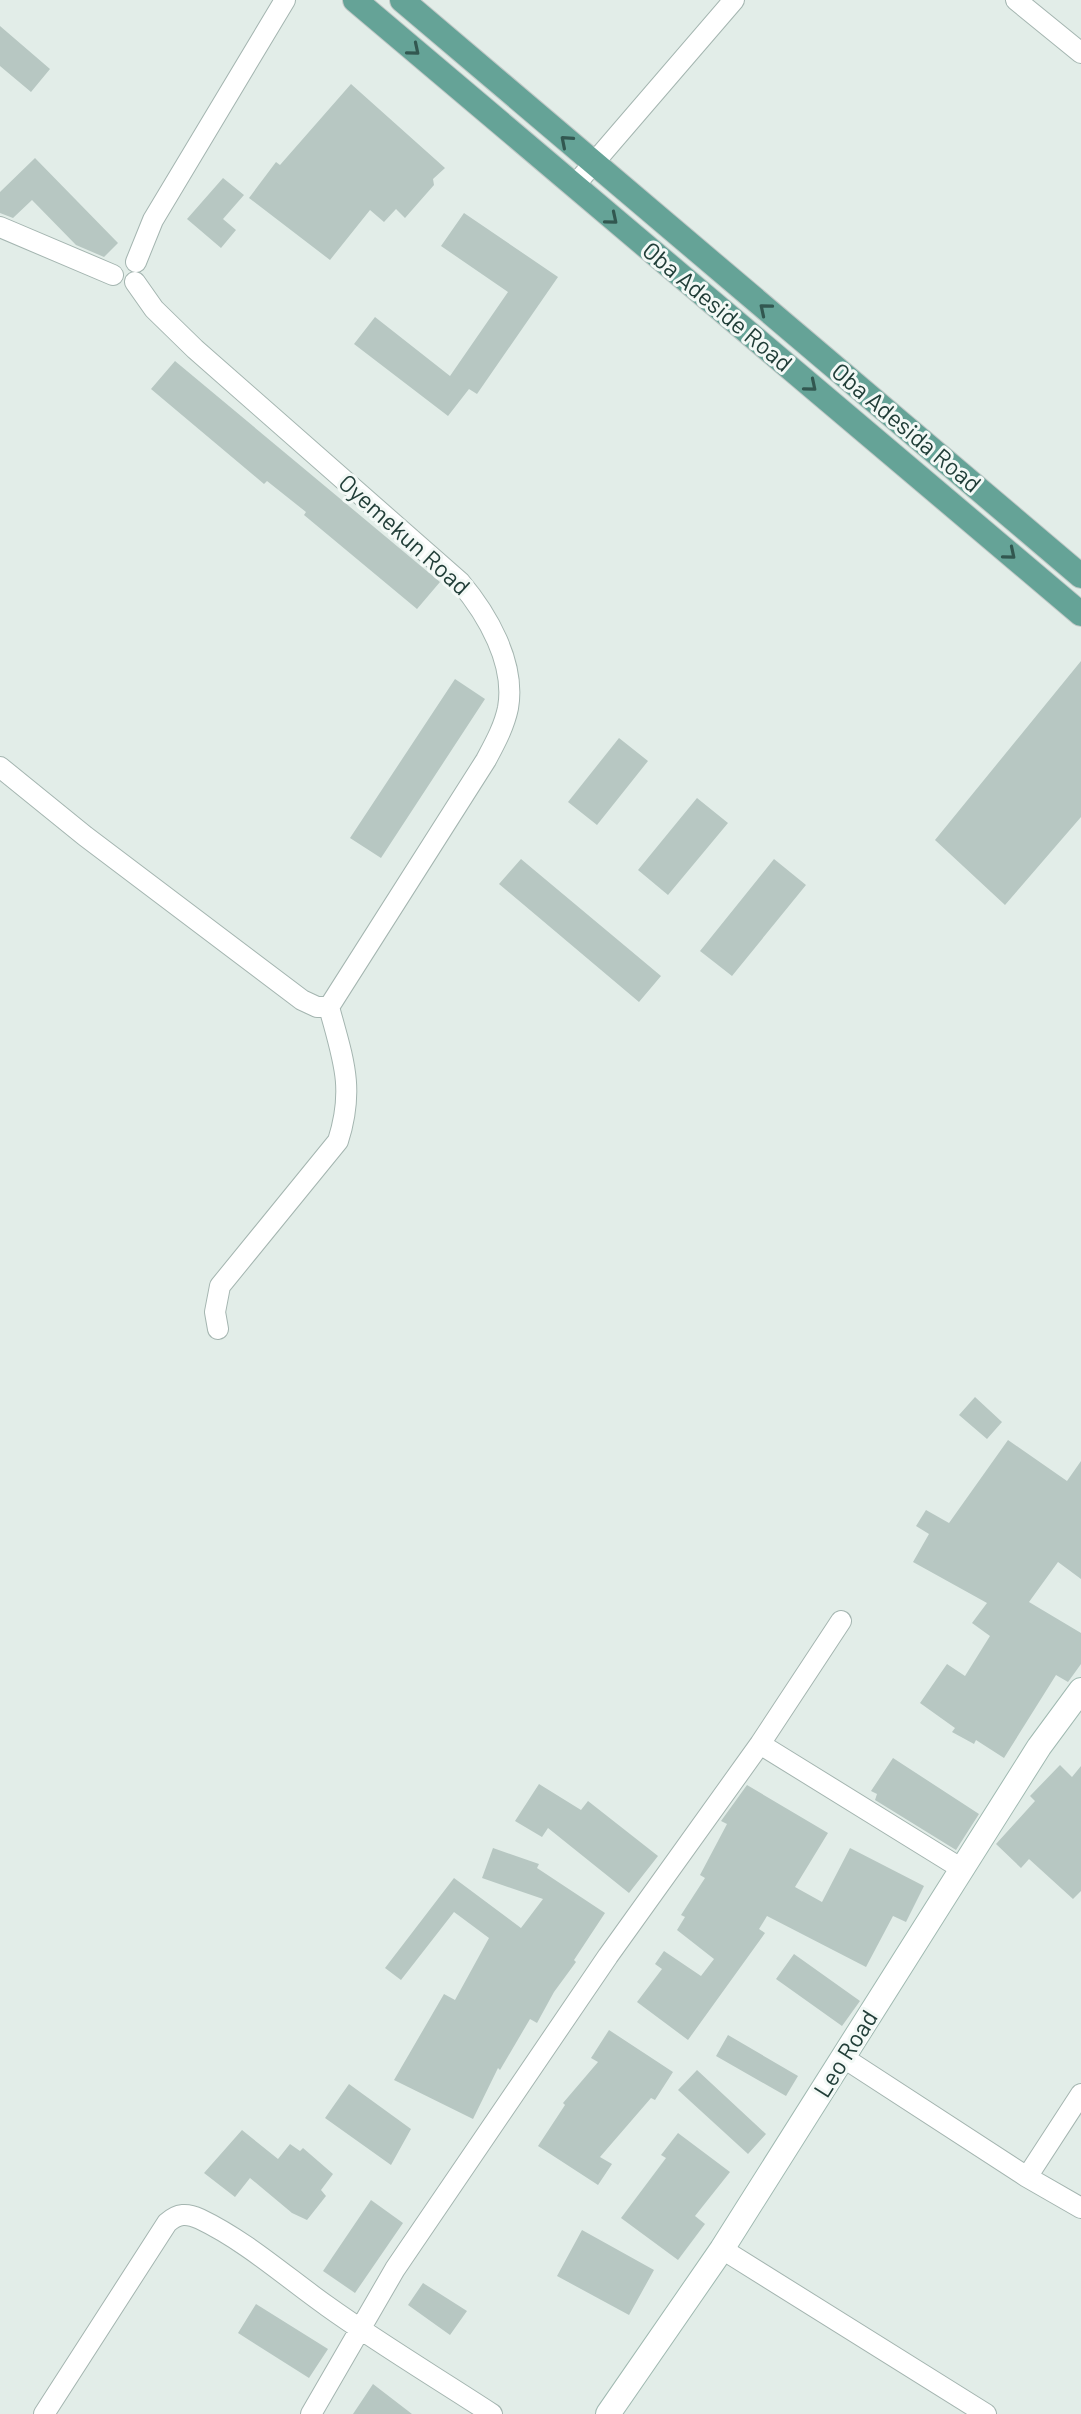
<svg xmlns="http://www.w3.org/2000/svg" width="1081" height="2414" viewBox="0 0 1081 2414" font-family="Barlow,sans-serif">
  <rect width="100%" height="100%" fill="#e2ede8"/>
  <!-- building -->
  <path fill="#b7c7c2" d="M0 26 50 69 31 92 0 66Z
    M351 84 445 168 433 179 434 185 405 218 396 209 384 222 370 210 330 260 249 198 276 162 280 165Z
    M35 158 118 243 104 257 76 245 32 200 13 218 0 213V192Z
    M223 178 244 195 223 219 236 230 221 248 187 219Z
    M464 213 558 277 477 394 469 389 448 416 354 344 375 317 450 376 508 292 441 246Z
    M175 361 440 582 417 609 304 515 306 512 267 481 264 484 151 389Z
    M1081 661V817L1005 905 935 840Z
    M455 679 485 699 381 858 350 838Z
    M619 738 648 761 597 825 568 802Z
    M697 798 728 823 668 895 638 870Z
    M521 859 661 976 639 1002 499 884Z
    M774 859 806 885 732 976 700 951Z
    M975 1397 1002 1422 987 1439 959 1415Z
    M1008 1440 1067 1481 1081 1461V1579L1058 1562 1029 1602 1081 1633V1664L1068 1682 1056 1675 1004 1758 976 1740 974 1744 952 1732 955 1728 920 1703 947 1664 965 1676 990 1636 972 1623 987 1603 913 1562 929 1534 916 1526 926 1510 949 1523Z
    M893 1758 979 1814 956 1850 875 1800 877 1794 871 1791Z
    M1060 1765 1072 1777 1081 1766V1891L1073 1899 1029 1859 1021 1868 996 1844 1035 1801 1030 1796Z
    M539 1784 581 1810 588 1801 658 1856 629 1893 548 1828 542 1837 515 1821Z
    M747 1785 828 1833 795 1887 822 1902 850 1848 924 1886 906 1922 893 1916 866 1967 767 1916 759 1929 765 1933 688 2040 637 2002 662 1969 655 1964 664 1951 701 1976 714 1959 677 1930 685 1917 681 1915 705 1878 700 1875 727 1824 721 1821Z
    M493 1848 539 1864 537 1868 605 1913 574 1960 576 1962 554 1992 537 2023 530 2019 500 2070 498 2068 473 2119 394 2080 444 1994 455 2000 489 1938 454 1912 401 1980 385 1968 454 1878 521 1928 543 1899 482 1878Z
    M794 1954 860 2001 842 2026 776 1979Z
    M609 2030 673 2072 655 2100 651 2098 600 2157 612 2164 598 2185 538 2146 565 2105 563 2103 598 2062 591 2058Z
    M728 2035 798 2076 786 2096 716 2056Z
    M697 2070 766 2134 748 2154 678 2090Z
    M349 2084 411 2129 391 2165 325 2118Z
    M242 2130 278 2159 290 2144 300 2151 303 2148 333 2174 321 2190 326 2196 307 2220 292 2213 250 2178 235 2197 204 2173Z
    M678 2133 730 2172 695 2216 705 2224 678 2260 621 2218 666 2158 661 2155Z
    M371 2200 403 2223 355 2293 323 2271Z
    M582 2230 654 2270 629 2315 557 2276Z
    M423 2283 467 2311 450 2335 408 2305Z
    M256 2304 328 2349 309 2378 238 2333Z
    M373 2384 412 2414H353Z"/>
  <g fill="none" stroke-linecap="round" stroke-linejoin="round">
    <!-- street casing -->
    <g stroke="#a4b5b0" stroke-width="22">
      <path id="street" d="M1016 0 1081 53
        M574 186 734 0
        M0 227 113 275
        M136 262 153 220 285 0
        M135 282 154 309 195 349 460 582C487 614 516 663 508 708 504 727 495 743 486 760L329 1007
        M0 767 85 836 302 1000 317 1007H329
        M218 1329 215 1312 220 1286 338 1141C355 1088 343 1059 329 1007
        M760 1744 962 1869
        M844 2058 1027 2177 1081 2208
        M1027 2177 1081 2094
        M722 2249 986 2414
        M44 2414 167 2223C178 2213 187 2213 200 2219 246 2241 286 2277 327 2306 380 2344 437 2378 492 2414
        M311 2414 395 2269 608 1956 760 1744 841 1621"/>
    </g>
    <!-- secondary casing -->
    <g stroke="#a0b9b1" stroke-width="26">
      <path id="secondary" d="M608 2414 722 2249 1039 1747 1081 1690"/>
    </g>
    <!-- primary casing -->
    <g stroke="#c1c9c7" stroke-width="26">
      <path id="primary" d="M355 0 1081 614
        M402 0 1081 576"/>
    </g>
    <!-- street -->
    <use href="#street" stroke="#fff" stroke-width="20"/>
    <!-- secondary -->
    <use href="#secondary" stroke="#fff" stroke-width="24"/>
    <!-- primary -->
    <use href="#primary" stroke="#65a397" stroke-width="24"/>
  </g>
  <!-- one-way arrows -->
  <defs><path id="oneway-chevron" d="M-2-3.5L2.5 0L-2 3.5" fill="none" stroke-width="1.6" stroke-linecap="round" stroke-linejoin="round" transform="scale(2)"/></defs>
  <g stroke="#325750">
    <use href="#oneway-chevron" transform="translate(414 50) rotate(40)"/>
    <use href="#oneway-chevron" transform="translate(566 141) rotate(-139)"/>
    <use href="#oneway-chevron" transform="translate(612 219) rotate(40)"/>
    <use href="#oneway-chevron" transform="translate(765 309) rotate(-140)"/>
    <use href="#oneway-chevron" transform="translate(811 386) rotate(40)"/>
    <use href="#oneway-chevron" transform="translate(1010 554) rotate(40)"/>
  </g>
  <g text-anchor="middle" stroke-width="6" stroke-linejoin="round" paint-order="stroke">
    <!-- street labels -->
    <g font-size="24" fill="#213e38" stroke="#f3f9f6">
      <text transform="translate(717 307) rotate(40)" y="8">Oba Adeside Road</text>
      <text transform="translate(906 428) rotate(40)" y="8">Oba Adesida Road</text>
      <text transform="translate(404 535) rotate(42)" y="8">Oyemekun Road</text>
      <text transform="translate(846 2054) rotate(-58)" y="8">Leo Road</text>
    </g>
  </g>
</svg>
